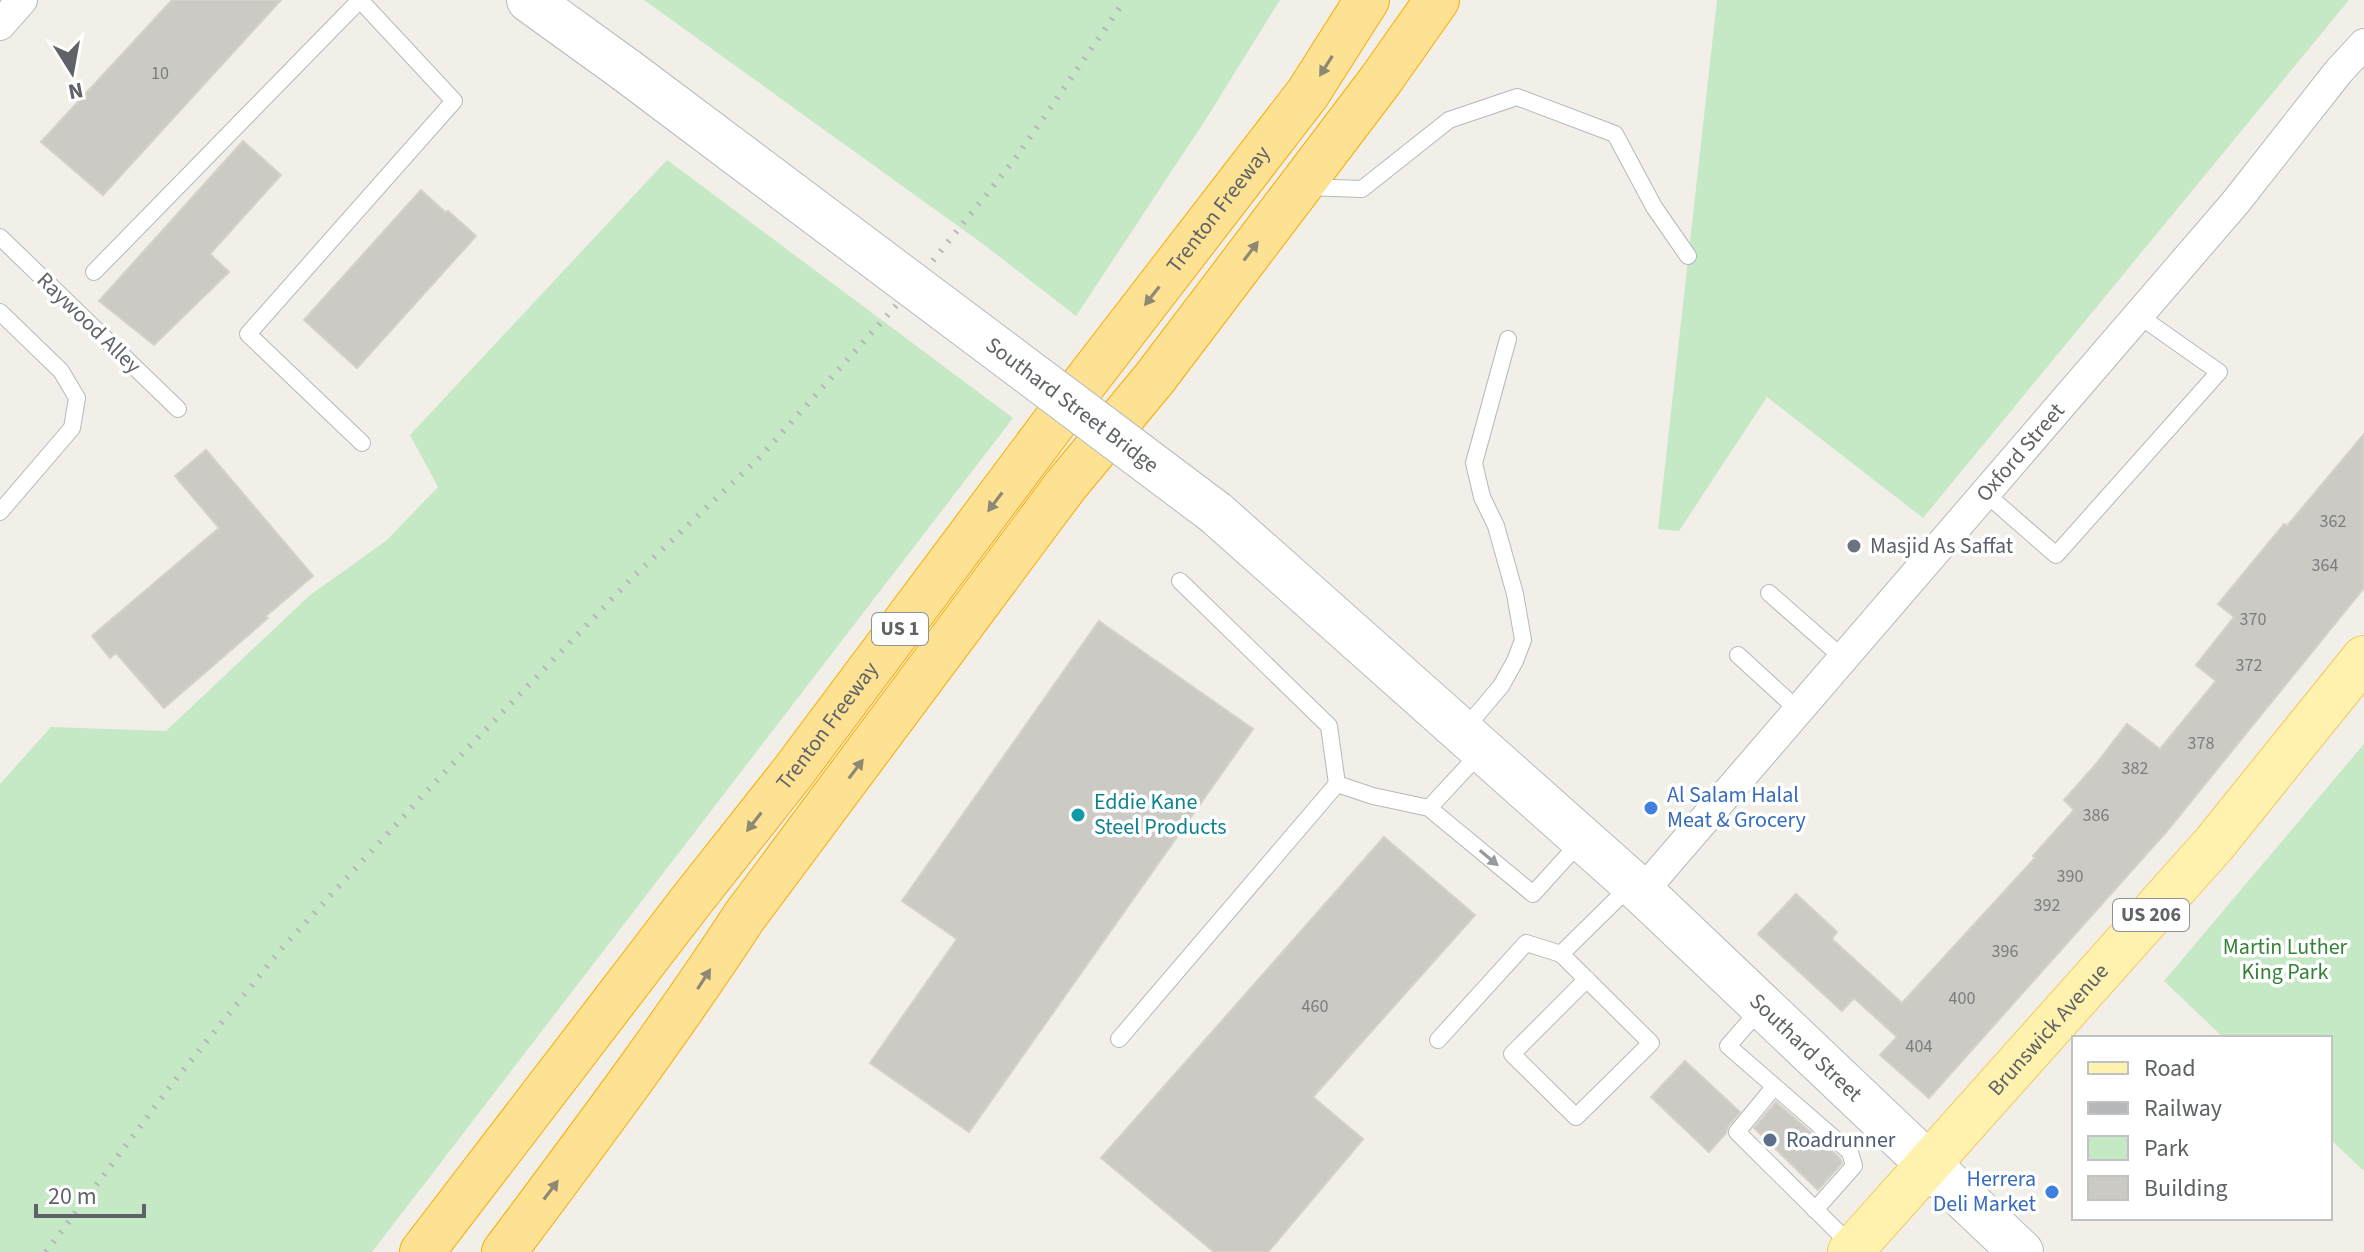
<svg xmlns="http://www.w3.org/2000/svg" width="2364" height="1252" font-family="'Source Sans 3',sans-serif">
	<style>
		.green { fill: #c5e8c5 }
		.building { fill: #cccac5; stroke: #d6d1c6; stroke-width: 2 }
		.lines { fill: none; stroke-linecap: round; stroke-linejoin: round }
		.lane-casing { stroke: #b5b8bc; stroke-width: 18 }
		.street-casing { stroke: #b5b8bc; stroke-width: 32 }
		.secondary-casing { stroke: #b6babf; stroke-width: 46 }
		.primary-casing { stroke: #f2c960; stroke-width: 46 }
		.highway-casing { stroke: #f9ab00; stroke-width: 46 }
		.lane { stroke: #fff; stroke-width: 16 }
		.street { stroke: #fff; stroke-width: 30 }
		.secondary { stroke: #fff; stroke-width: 44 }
		.primary { stroke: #fff2af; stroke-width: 44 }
		.highway { stroke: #fde293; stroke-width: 44 }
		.rail { stroke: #b6b7b8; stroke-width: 6; stroke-dasharray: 2 10; stroke-linecap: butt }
		.secondary-bridge-casing { stroke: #b6babf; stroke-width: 46; stroke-linecap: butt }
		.secondary-bridge { stroke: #fff; stroke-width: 44 }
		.oneway { fill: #8e8975 }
		.oneway2 { fill: #979a9d }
		.worship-dot { fill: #6b7280; stroke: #fff; stroke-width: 3 }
		.shop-dot { fill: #3f7fe0; stroke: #fff; stroke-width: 3 }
		.culture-dot { fill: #0f9aa8; stroke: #fff; stroke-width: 3 }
		.service-dot { fill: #5c6f8a; stroke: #fff; stroke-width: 3 }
		.labels { text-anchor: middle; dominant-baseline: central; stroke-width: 7; stroke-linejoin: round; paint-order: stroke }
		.number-label { font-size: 18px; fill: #7a7d7f }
		.shield { fill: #fff; stroke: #8f9295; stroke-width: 2 }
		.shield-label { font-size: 20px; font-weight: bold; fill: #5f6368 }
		.street-label { font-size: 22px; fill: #5f6368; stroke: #fff }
		.worship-label { font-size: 22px; fill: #5b616d; stroke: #fff; text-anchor: start }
		.shop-label { font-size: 22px; fill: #366cbe; stroke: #fff; text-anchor: start }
		.culture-label { font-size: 22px; fill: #0d838f; stroke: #fff; text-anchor: start }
		.park-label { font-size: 22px; fill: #348238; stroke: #fff }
		.service-label { font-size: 22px; fill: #4e5e75; stroke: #fff; text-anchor: start }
	</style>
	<rect width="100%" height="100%" fill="#f1efe8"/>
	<!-- green -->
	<g class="green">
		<path d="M644,0H1280L1206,119L1076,316L983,244Z"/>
		<path d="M1717,0H2349L1923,518L1767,397L1679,531L1658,529Z"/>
		<path d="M667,160L1013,418L372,1252H0V784L51,727L166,731L309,596L386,541L438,487L410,435Z"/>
		<path d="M2364,744V1171L2330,1139V1038H2224L2164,981Z"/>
	</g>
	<!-- building -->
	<g class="building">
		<path d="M172,0H281L103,195L41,142Z"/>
		<path d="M243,141L281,175L210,254L229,272L154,345L99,301Z"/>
		<path d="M421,190L446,213L448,211L476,236L357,368L304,320Z"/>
		<path d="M2364,434V588L2167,831L1929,1098L1880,1055L1897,1037L1854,998L1842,1011L1758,934L1796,894L1837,932L1832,939L1902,1003L2035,858L2033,856L2074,810L2064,800L2096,764L2127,724L2160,749L2216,681L2196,665L2234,617L2218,604L2284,524L2287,526Z"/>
		<path d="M206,450L313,576L266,616L268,618L164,708L116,653L110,658L92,636L219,528L175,476Z"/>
		<path d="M1099,621L1253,729L969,1132L870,1063L957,939L902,901Z"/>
		<path d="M1384,837L1475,915L1313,1097L1363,1139L1268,1252H1214L1101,1158Z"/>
		<path d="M1685,1061L1740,1112L1728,1126L1726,1133L1709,1152L1651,1097Z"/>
		<path d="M1776,1102L1840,1158L1842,1163L1818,1190L1754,1128Z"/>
	</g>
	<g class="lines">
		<defs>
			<g id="lane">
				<path d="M360,0L454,101L248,334L362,443"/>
				<path d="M1305,187L1362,189L1449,120L1517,97L1615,134L1654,207L1688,256"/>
				<path d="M0,237L178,409"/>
				<path d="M94,272L360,0"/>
				<path d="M0,312L61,371L77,398L72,428L0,512"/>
				<path d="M1985,493L2056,555L2219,372L2138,315"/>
				<path d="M1180,581L1329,726L1337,784L1373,796L1429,808L1533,894L1581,841"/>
				<path d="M1769,593L1843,658"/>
				<path d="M1738,655L1798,710"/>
				<path d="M1463,731L1501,686L1515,661L1523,640L1515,594L1496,526L1482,497L1474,463L1508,339"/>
				<path d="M1429,808L1481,752"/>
				<path d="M1587,979L1512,1054L1576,1117L1651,1043L1561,954L1631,885"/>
				<path d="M1762,1007L1728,1046L1850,1152L1854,1166L1815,1210"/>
				<path d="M1119,1039L1337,784"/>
				<path d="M1438,1040L1526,943L1561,954"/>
				<path d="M1774,1087L1737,1132L1853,1247"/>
			</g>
			<g id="street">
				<path d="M0,25L22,0"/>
				<path id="s1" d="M1642,892L2235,203L2339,71L2364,44"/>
			</g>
			<g id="secondary">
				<path d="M529,0L626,70"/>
				<path id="s2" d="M1216,513L1642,892L2021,1252"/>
			</g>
			<g id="primary">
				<path id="s3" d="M1850,1252L2214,844L2364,658"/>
			</g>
			<g id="highway">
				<path id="s4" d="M422,1252L691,901L793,772L1056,420L1308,93L1367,0"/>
				<path d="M504,1252C586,1142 669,1032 744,917L1066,485L1154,379L1380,81L1437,0"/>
			</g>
		</defs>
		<!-- lane casing -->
		<use href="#lane" class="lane-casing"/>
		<!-- street casing -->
		<use href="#street" class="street-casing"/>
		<!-- secondary casing -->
		<use href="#secondary" class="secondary-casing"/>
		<!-- primary casing -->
		<use href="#primary" class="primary-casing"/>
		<!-- highway casing -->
		<use href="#highway" class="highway-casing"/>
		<!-- lane -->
		<use href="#lane" class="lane"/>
		<!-- street -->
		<use href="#street" class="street"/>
		<!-- secondary -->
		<use href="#secondary" class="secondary"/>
		<!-- primary -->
		<use href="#primary" class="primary"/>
		<!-- highway -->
		<use href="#highway" class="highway"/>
		<!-- rail -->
		<path class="rail" d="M46,1252L172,1084L283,947L438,779L634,576L759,458L902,299L1015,159L1125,0"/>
		<defs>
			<g id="secondary-bridge">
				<path id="s5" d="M626,70L1216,513"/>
			</g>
		</defs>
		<!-- secondary-bridge casing -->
		<use href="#secondary-bridge" class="secondary-bridge-casing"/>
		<!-- secondary-bridge -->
		<use href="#secondary-bridge" class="secondary-bridge"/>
	</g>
	<!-- one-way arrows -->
	<defs><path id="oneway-solid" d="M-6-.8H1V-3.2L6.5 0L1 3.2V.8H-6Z" transform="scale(2)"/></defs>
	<g class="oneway">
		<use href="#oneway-solid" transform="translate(1326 66) rotate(122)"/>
		<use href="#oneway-solid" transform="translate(1251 251) rotate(-53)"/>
		<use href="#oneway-solid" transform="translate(1152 296) rotate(128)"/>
		<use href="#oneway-solid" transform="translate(995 502) rotate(127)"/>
		<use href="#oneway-solid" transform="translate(856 769) rotate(-53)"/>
		<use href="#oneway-solid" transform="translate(754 822) rotate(128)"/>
		<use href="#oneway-solid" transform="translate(704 979) rotate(-57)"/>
		<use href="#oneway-solid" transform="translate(551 1190) rotate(-53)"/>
	</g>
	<use class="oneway2" href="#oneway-solid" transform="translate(1489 858) rotate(40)"/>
	<!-- markers -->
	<circle class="worship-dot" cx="1854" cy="546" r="8"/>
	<g class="shop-dot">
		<circle cx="1651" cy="808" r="8"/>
		<circle cx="2052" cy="1192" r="8"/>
	</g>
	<circle class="culture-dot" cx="1078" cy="815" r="8"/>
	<circle class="service-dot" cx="1770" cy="1140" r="8"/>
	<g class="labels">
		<!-- number labels -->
		<g class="number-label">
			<text x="160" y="73">10</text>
			<text x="2333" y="521">362</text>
			<text x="2325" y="565">364</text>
			<text x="2253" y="619">370</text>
			<text x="2249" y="665">372</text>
			<text x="2201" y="743">378</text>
			<text x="2135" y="768">382</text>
			<text x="2096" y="815">386</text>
			<text x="2070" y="876">390</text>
			<text x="2047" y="905">392</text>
			<text x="2005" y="951">396</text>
			<text x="1962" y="998">400</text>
			<text x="1315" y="1006">460</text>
			<text x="1919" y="1046">404</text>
		</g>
		<!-- shield labels -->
		<g class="shield">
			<rect x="872" y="613" width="56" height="32" rx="6"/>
			<rect x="2113" y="899" width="76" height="32" rx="6"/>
		</g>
		<g class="shield-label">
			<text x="900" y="629">US 1</text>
			<text x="2151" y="915">US 206</text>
		</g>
		<!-- street labels -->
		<g class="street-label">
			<text stroke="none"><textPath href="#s4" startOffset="1312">Trenton Freeway</textPath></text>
			<text transform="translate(89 323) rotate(44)">Raywood Alley</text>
			<text stroke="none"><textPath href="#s5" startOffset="558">Southard Street Bridge</textPath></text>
			<text stroke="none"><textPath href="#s1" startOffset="580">Oxford Street</textPath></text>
			<text stroke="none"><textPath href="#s4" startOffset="664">Trenton Freeway</textPath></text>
			<text stroke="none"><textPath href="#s3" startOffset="298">Brunswick Avenue</textPath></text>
			<text stroke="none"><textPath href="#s2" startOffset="796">Southard Street</textPath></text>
		</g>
		<!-- worship labels -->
		<g class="worship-label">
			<text x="1870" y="546">Masjid As Saffat</text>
		</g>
		<!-- shop labels -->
		<g class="shop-label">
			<text x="1667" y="795">Al Salam Halal<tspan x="1667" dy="25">Meat &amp; Grocery</tspan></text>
			<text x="2036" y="1179" text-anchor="end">Herrera<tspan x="2036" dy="25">Deli Market</tspan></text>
		</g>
		<!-- culture labels -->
		<g class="culture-label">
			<text x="1094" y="802">Eddie Kane<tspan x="1094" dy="25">Steel Products</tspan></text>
		</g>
		<!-- park labels -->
		<g class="park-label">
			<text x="2285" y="947">Martin Luther<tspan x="2285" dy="25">King Park</tspan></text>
		</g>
		<!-- service labels -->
		<g class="service-label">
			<text x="1786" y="1140">Roadrunner</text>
		</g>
	</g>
	<!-- legend -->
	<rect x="2072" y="1036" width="260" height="184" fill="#ffffff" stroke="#bfc1c3" stroke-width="2"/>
	<rect x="2088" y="1062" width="40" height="12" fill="#fff2af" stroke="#bfc1c3" stroke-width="2"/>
	<text x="2144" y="1076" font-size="24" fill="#5f6368">Road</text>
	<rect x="2088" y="1102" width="40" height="12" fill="#b6b7b8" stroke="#bfc1c3" stroke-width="2"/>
	<text x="2144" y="1116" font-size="24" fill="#5f6368">Railway</text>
	<rect x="2088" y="1136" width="40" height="24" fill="#c5e8c5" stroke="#bfc1c3" stroke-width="2"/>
	<text x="2144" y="1156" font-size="24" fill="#5f6368">Park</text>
	<rect x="2088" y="1176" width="40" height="24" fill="#cccac5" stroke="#bfc1c3" stroke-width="2"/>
	<text x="2144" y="1196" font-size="24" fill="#5f6368">Building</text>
	<!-- north arrow -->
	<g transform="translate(72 72) rotate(169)" stroke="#ffffff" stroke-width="6" paint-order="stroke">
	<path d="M0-6L14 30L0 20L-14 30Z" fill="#5f6368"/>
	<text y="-12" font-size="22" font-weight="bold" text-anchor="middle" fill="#5f6368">N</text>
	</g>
	<!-- scale -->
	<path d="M36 1204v12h108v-12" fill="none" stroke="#5f6368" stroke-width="4"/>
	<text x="48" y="1204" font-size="24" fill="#5f6368" stroke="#ffffff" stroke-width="6" paint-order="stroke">20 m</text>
</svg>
